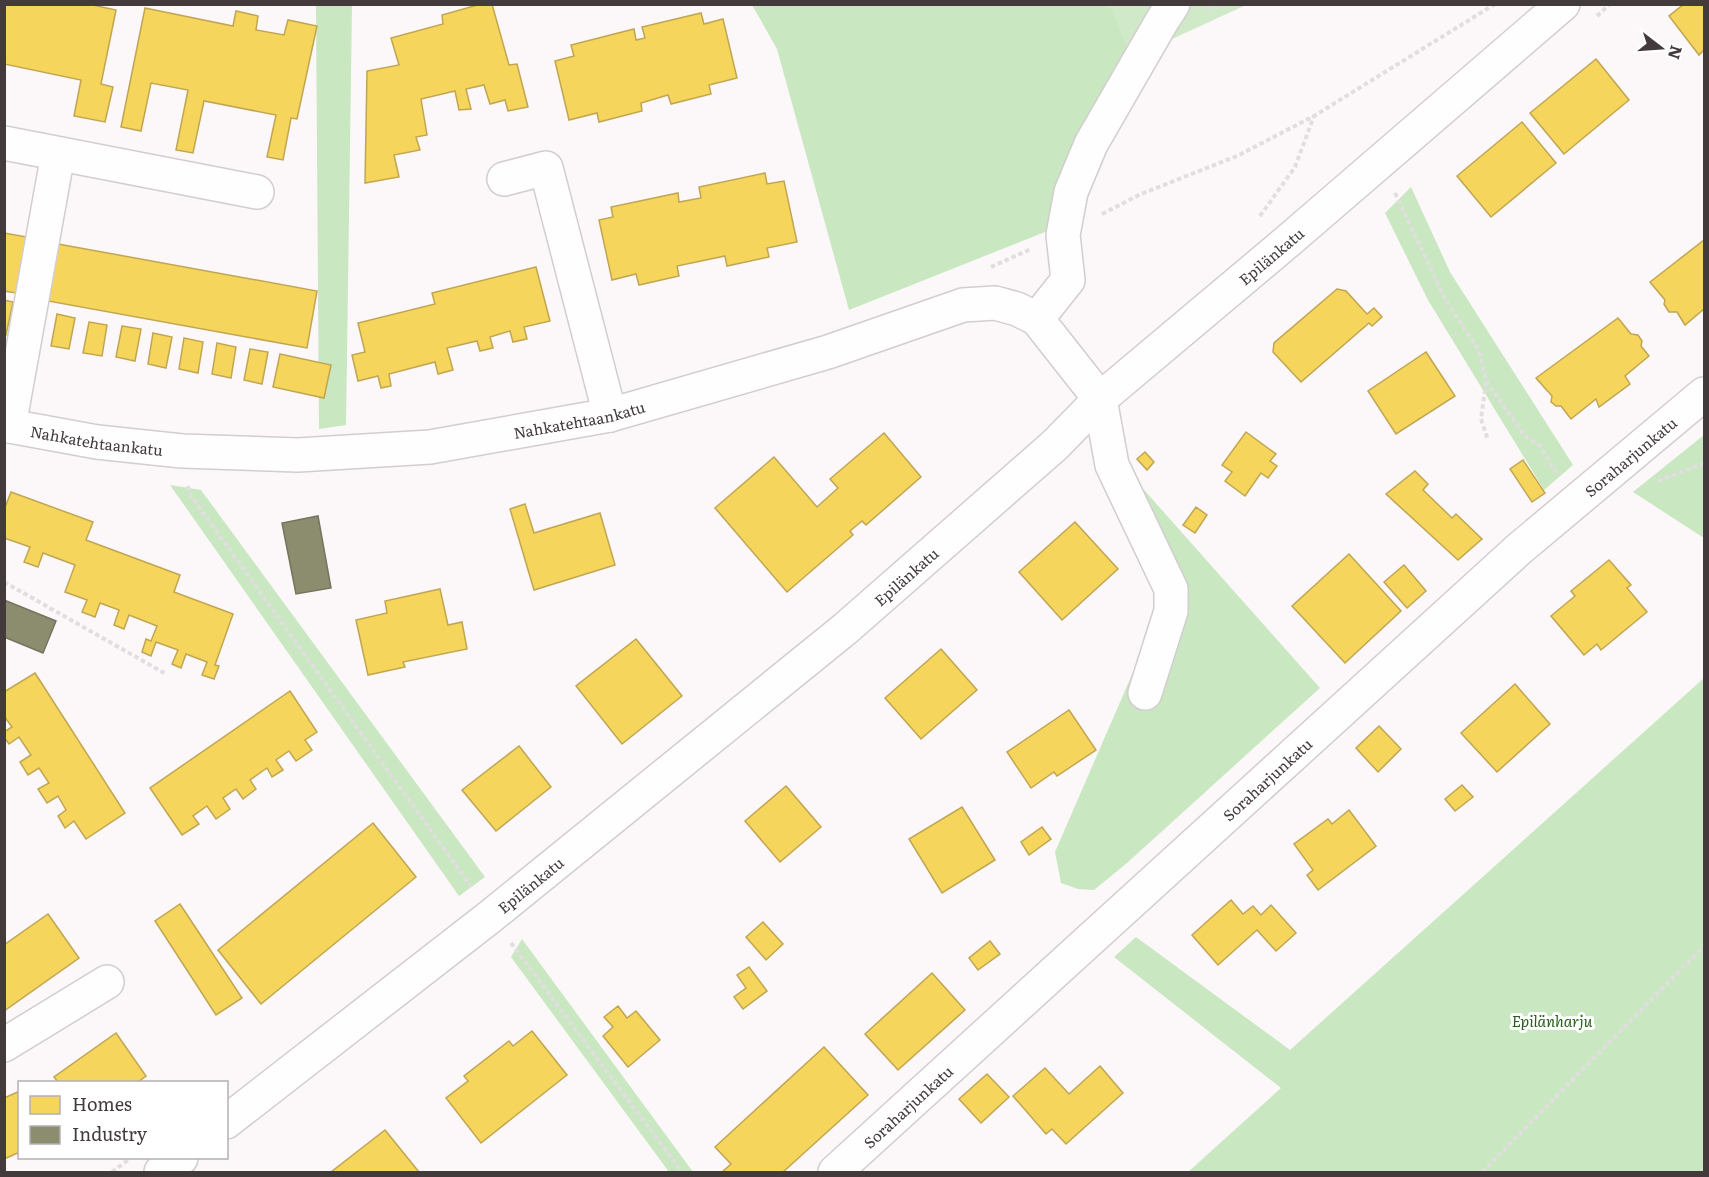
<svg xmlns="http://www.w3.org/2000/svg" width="1709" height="1177" font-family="Literata,serif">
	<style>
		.green { fill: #d0e9c8 }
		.forest { fill: #c9e7c0 }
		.homes { fill: #f6d55c; stroke: #c0a652; stroke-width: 1.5 }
		.industry { fill: #8c8c6e; stroke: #76735f; stroke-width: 1.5 }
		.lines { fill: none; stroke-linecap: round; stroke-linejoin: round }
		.minor-casing { stroke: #d3cdce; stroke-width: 36 }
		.path { stroke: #e0dede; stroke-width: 4; stroke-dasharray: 4.5 3; stroke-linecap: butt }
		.minor { stroke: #fffefe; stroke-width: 33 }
		.labels { text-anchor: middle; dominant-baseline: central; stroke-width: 6; stroke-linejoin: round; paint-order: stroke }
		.street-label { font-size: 15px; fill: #433a3c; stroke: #fff }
		.park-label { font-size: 15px; font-style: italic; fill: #275d19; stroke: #fff }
	</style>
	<rect width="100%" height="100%" fill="#fcf7f8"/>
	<!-- green -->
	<path class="green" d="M1108,5H1246L1133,57Z"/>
	<!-- forest -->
	<g class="forest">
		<path d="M316,5H352L346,425L319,429Z"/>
		<path d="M752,5H1109L1132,56L1050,230L849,310L777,49Z"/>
		<path d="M1411,187L1450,272L1573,465L1544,490L1428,300L1385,213Z"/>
		<path d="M1704,435V538L1633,492Z"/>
		<path d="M1113,455L1320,688L1127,863L1094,890L1078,889L1061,883L1055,852L1167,594Z"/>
		<path d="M170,485L201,490L485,877L459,896Z"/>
		<path d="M1704,678V1172H1188L1281,1088L1114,957L1136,937L1290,1050Z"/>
		<path d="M522,939L693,1172H669L511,957Z"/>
	</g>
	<!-- homes -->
	<g class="homes">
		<path d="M4,4H88L116,10L101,84L113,87L105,122L74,116L81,80L4,64Z"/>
		<path d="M481,4H492L509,65L517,64L528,107L508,111L505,100L490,104L484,85L466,89L471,109L459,110L455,91L421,99L427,135L416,137L420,150L394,155L399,177L365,183L367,71L399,65L391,38L443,24L442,15Z"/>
		<path d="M1684,4H1704V50L1699,55L1669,16Z"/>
		<path d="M145,8L233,26L236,11L258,16L256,30L284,35L288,20L317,26L297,119L291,118L283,160L267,157L276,115L204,101L193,153L176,150L188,90L151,83L141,131L121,127Z"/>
		<path d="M701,13L704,24L723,19L737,78L709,85L711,94L671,104L668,95L641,103L642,111L599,122L597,113L569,120L555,61L574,56L571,45L634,29L636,40L645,38L642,27Z"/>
		<path d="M1596,59L1629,100L1564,154L1530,113Z"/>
		<path d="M1522,122L1556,163L1491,217L1457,176Z"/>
		<path d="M765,173L767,184L784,181L797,242L767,248L769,257L727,266L725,256L677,266L679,276L639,285L636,274L612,280L599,220L613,217L611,207L678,193L679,202L701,198L699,187Z"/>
		<path d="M4,233L27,237L16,293L4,291Z"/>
		<path d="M1704,240V309L1685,325L1677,312H1669L1664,304L1665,300L1650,282Z"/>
		<path d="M58,244L317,291L307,348L48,301Z"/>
		<path d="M536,267L550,321L524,327L527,339L513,342L510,331L490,337L493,348L480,351L477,341L447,348L453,370L438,374L435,362L389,374L391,386L381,388L378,376L358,381L352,355L365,352L358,323L435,304L432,293Z"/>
		<path d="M1337,289L1346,291L1367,314L1374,308L1382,317L1372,326L1369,323L1301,382L1273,352L1274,343Z"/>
		<path d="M4,300L13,302L6,335H4Z"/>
		<path d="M57,314L75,318L69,349L51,346Z"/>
		<path d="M1618,318L1631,334L1638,335L1642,341L1641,346L1649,356L1625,376L1630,384L1599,407L1596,399L1571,419L1561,406H1556L1551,402L1552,396L1536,378Z"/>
		<path d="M89,322L107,325L102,356L83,353Z"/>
		<path d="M122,326L141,329L135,361L116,357Z"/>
		<path d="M153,333L172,337L166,368L148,364Z"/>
		<path d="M184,338L203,342L198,373L179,369Z"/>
		<path d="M217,343L236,347L231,378L212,374Z"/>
		<path d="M250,349L268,352L262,384L244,380Z"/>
		<path d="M1426,352L1455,396L1396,434L1368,391Z"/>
		<path d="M280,354L331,365L324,398L273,387Z"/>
		<path d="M1246,432L1276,454L1270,461L1277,466L1268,478L1261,473L1245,496L1225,481L1232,472L1222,465Z"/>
		<path d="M884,433L921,477L866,525L862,521L850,531L853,535L787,592L715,508L774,457L817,507L838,488L830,479Z"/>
		<path d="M1145,452L1154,462L1147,470L1137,459Z"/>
		<path d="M1523,460L1545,493L1532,502L1510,469Z"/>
		<path d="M1415,471L1428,484L1423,490L1452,518L1456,514L1482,539L1458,560L1386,494Z"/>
		<path d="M11,492L93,522L86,540L180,575L174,592L233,614L215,665L219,666L214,679L202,675L207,662L186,654L181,668L172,664L178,650L156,642L151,656L142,652L146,639L151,641L157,626L129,615L124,629L114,625L119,610L100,603L95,617L82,612L87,600L65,592L75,565L43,553L38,567L24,562L30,547L4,538V510Z"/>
		<path d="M525,504L534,533L600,513L615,565L534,590L510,509Z"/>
		<path d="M1196,507L1207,515L1195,533L1183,525Z"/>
		<path d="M1075,522L1118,569L1062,620L1019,572Z"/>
		<path d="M1349,554L1401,611L1345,663L1292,606Z"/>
		<path d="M1609,560L1631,585L1627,588L1647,612L1601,650L1597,644L1584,655L1551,616L1575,596L1571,591Z"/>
		<path d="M1404,565L1426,591L1407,608L1384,582Z"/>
		<path d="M440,589L448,625L462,622L467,649L403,662L405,667L368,675L356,620L387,613L385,601Z"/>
		<path d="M636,639L682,696L622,744L576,686Z"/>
		<path d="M941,649L977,690L921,739L885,698Z"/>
		<path d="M35,673L125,813L86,839L74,821L65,828L58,816L66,810L58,796L47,803L38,789L49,783L39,768L28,775L20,762L31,755L19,737L9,744L4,737V732L12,727L4,716V692Z"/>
		<path d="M1515,684L1550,724L1497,772L1461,733Z"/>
		<path d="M290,691L317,732L305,740L312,750L296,761L289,751L276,760L283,770L272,777L267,768L250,780L256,789L243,799L236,789L223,798L230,809L216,819L207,806L193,816L199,824L182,835L150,788Z"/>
		<path d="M1069,710L1096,750L1057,776L1054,772L1031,788L1007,752Z"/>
		<path d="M1379,726L1401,749L1378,772L1356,748Z"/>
		<path d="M519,746L551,787L496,831L462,790Z"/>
		<path d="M1462,785L1473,797L1455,811L1445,799Z"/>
		<path d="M786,786L821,827L780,862L745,821Z"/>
		<path d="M962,807L995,860L942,893L909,839Z"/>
		<path d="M1349,810L1376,846L1318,890L1307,875L1313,870L1294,844L1328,819L1332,824Z"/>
		<path d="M373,823L416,877L261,1004L218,950Z"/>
		<path d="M1042,827L1051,839L1029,855L1021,842Z"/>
		<path d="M1231,900L1243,914L1253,906L1261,915L1271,905L1296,933L1276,951L1257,930L1218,965L1192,935Z"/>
		<path d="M180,904L242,998L216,1015L155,921Z"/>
		<path d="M48,914L79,958L4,1011V945Z"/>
		<path d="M763,922L783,944L766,960L746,937Z"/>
		<path d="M990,941L1000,954L978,970L969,958Z"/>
		<path d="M749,967L767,991L743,1009L734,997L746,988L737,975Z"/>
		<path d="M932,973L965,1010L898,1070L865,1034Z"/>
		<path d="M618,1006L627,1018L636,1011L660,1040L628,1067L603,1036L613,1027L604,1017Z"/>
		<path d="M532,1031L567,1075L481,1143L446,1098L468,1081L464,1076L509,1041L513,1046Z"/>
		<path d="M116,1033L146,1076L138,1082H58L54,1077Z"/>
		<path d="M824,1047L868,1095L783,1172H722L731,1164L715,1147Z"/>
		<path d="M1100,1066L1123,1093L1066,1144L1052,1129L1046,1134L1013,1096L1045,1068L1069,1094Z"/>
		<path d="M987,1074L1009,1097L981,1123L959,1099Z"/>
		<path d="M20,1091V1152L4,1159V1098Z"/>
		<path d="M385,1130L419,1172H331Z"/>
	</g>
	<!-- industry -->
	<g class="industry">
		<path d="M318,516L331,588L296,594L282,523Z"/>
		<path d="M4,600L56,621L43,653L4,637Z"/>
	</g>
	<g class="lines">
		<defs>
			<g id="minor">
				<path d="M4,143L257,192"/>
				<path d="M504,179L546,168L610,415"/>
				<path d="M1037,319L1068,280L1063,235L1071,192L1091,144L1162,21L1173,4"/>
				<path id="s1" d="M4,425L97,442L182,451L298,455L430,447L610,415L828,352L963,305L995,303L1017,309L1037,319L1100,399L1112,465L1171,589V611L1145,693"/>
				<path d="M9,426L58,154"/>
				<path d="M4,1045L107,982"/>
				<path id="s2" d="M226,1122L491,916L845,629L1055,445L1100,399L1288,241L1563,4"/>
				<path d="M161,1172L181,1158"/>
				<path id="s3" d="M835,1172L1519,549L1704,394"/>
			</g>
		</defs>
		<!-- minor casing -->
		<use href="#minor" class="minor-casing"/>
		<!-- path -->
		<g class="path">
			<path d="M1208,9L1218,4"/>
			<path d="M1597,16L1610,4"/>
			<path d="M1395,193L1445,299L1479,351L1486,381L1525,436L1540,446L1557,474"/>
			<path d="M1102,214L1141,194L1237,156L1314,116L1495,4"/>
			<path d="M1260,216L1295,167L1314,116"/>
			<path d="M991,267L1031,249"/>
			<path d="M1486,382L1481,419L1488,440"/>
			<path d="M1658,481L1704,463"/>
			<path d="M188,486L189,493L472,888"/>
			<path d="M4,582L166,674"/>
			<path d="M511,943L682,1172"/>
			<path d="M112,1172L128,1160"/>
			<path d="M1482,1172L1704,946"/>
		</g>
		<!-- minor -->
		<use href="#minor" class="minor"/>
	</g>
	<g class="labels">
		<!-- street labels -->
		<g class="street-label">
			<text stroke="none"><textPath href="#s2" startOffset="1358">Epilänkatu</textPath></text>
			<text stroke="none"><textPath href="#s1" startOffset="580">Nahkatehtaankatu</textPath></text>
			<text stroke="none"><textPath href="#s1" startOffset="94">Nahkatehtaankatu</textPath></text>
			<text stroke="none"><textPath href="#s3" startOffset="1070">Soraharjunkatu</textPath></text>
			<text stroke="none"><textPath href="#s2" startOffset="872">Epilänkatu</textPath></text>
			<text stroke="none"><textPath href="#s3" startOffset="584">Soraharjunkatu</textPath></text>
			<text stroke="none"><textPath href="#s2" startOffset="386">Epilänkatu</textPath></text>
			<text stroke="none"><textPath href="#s3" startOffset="98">Soraharjunkatu</textPath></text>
		</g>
		<!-- park labels -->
		<g class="park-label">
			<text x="1552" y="1020">Epilänharju</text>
		</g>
	</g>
	<!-- border -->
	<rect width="1709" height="1177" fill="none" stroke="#433a3c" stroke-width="12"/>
	<!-- legend -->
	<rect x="18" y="1081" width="210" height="78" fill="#ffffff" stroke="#b4b0b1" stroke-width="1.5"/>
	<rect x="30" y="1096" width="30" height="18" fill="#f6d55c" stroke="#b4b0b1" stroke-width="1.5"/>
	<text x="72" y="1111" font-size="18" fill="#433a3c">Homes</text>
	<rect x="30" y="1126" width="30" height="18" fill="#8c8c6e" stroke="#b4b0b1" stroke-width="1.5"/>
	<text x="72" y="1141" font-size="18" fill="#433a3c">Industry</text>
	<!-- north arrow -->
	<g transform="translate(1661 48) rotate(107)" stroke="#ffffff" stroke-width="4.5" paint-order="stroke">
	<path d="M0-4.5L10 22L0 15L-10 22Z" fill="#433a3c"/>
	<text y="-9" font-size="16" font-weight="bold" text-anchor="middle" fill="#433a3c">N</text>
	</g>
</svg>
